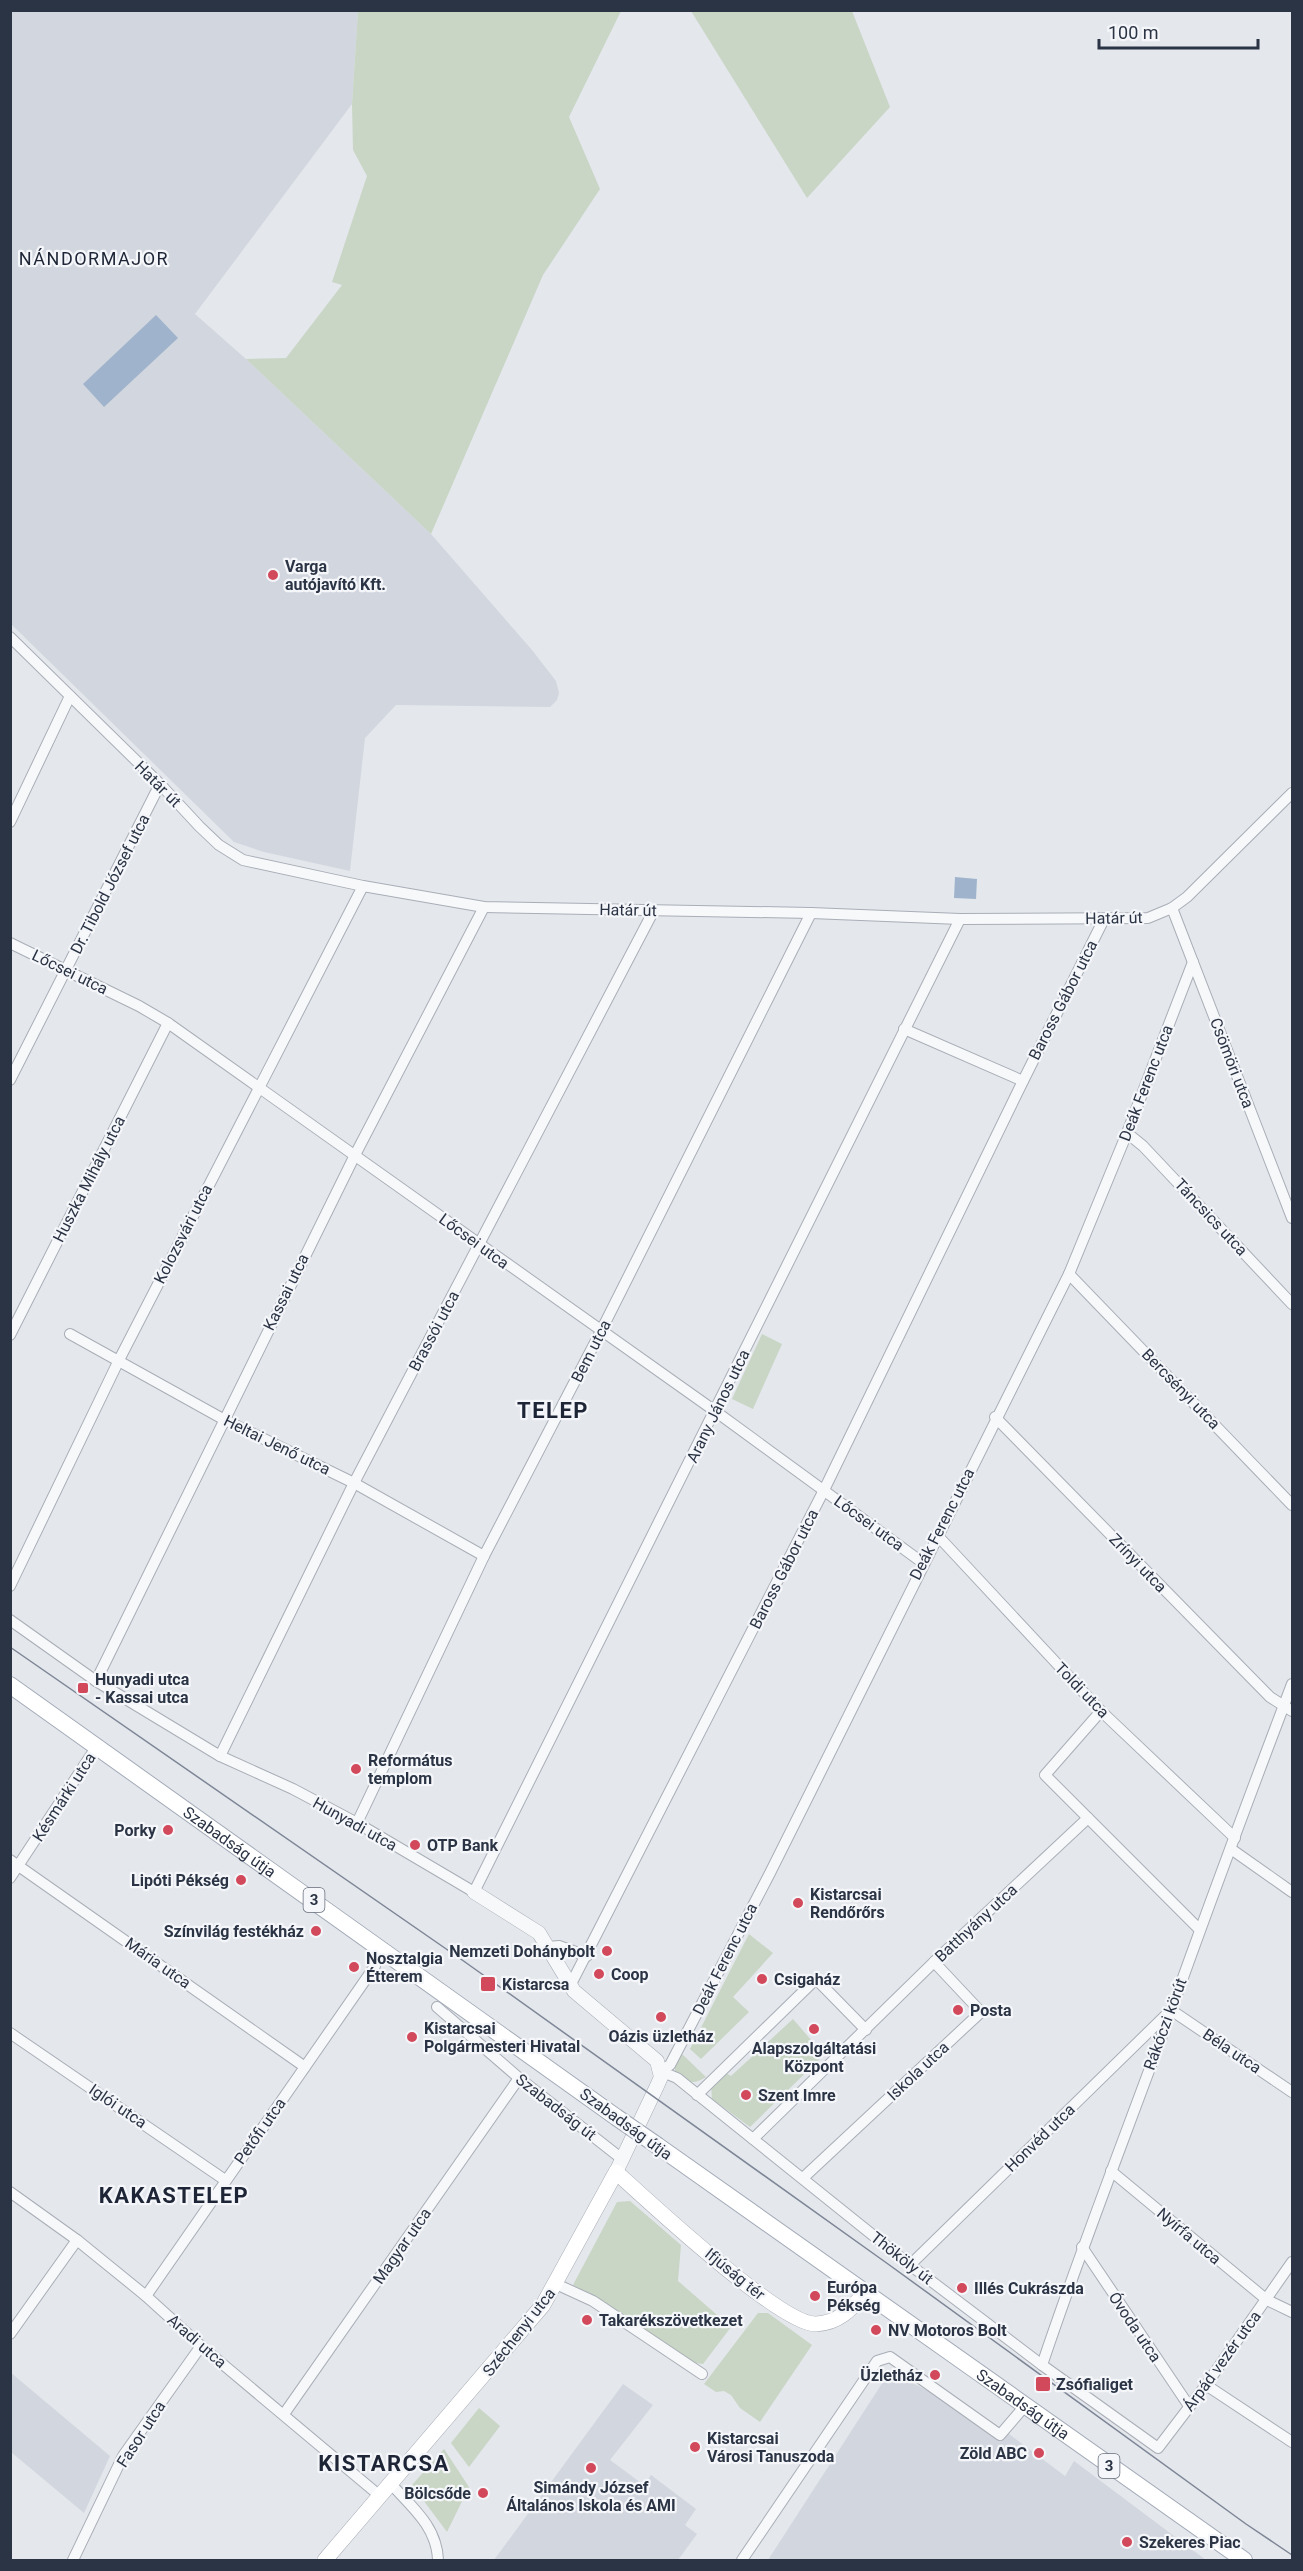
<svg xmlns="http://www.w3.org/2000/svg" width="1303" height="2571" font-family="Roboto,sans-serif">
	<style>
		.built { fill: #d2d6de }
		.green { fill: #c9d6c5 }
		.water { fill: #9fb4cc }
		.lines { fill: none; stroke-linecap: round; stroke-linejoin: round }
		.minor-casing { stroke: #a9aeb7; stroke-width: 12 }
		.tertiary-casing { stroke: #a9aeb7; stroke-width: 15 }
		.secondary-casing { stroke: #a9aeb7; stroke-width: 16 }
		.primary-casing { stroke: #a3abb8; stroke-width: 18 }
		.minor { stroke: #f7f8fa; stroke-width: 10 }
		.tertiary { stroke: #f7f8fa; stroke-width: 14 }
		.secondary { stroke: #fff; stroke-width: 15 }
		.primary { stroke: #fff; stroke-width: 16 }
		.tram { stroke: #7d8696; stroke-width: 1.5 }
		.primary-bridge-casing { stroke: #a3abb8; stroke-width: 18; stroke-linecap: butt }
		.primary-bridge { stroke: #fff; stroke-width: 16 }
		.poi-dot { fill: #d1495b; stroke: #f4f6f9; stroke-width: 2 }
		.labels { text-anchor: middle; dominant-baseline: central; stroke-width: 4.5; stroke-linejoin: round; paint-order: stroke }
		.shield { fill: #f4f6f9; stroke: #676e7b; stroke-width: 1.5 }
		.shield-label { font-size: 15px; font-weight: bold; fill: #2b3445 }
		.poi-label { font-size: 16px; font-weight: bold; fill: #2b3445; stroke: #f4f6f9; text-anchor: start }
		.street-label { font-size: 16px; fill: #2b3445; stroke: #f4f6f9 }
		.neighbourhood-label { font-size: 18px; letter-spacing: 1.5px; fill: #1d2536; stroke: #f4f6f9 }
		.district-label { font-size: 22px; font-weight: bold; letter-spacing: 1.5px; fill: #1d2536; stroke: #f4f6f9 }
	</style>
	<rect width="100%" height="100%" fill="#e4e7ec"/>
	<!-- built -->
	<g class="built">
		<path d="M10,11H358L352,104L195,314L246,359L431,534L532,650L556,681L559,693L557,700L550,707L396,705L365,738L350,871L264,852L234,842L11,624Z"/>
		<path d="M890,2371L1009,2434L1065,2476L1074,2461L1206,2560H768Z"/>
		<path d="M10,2372L110,2456L84,2513L11,2452Z"/>
		<path d="M623,2384L653,2405L610,2460L644,2485L651,2475L696,2509L685,2525L697,2534L678,2560H494Z"/>
	</g>
	<!-- green -->
	<g class="green">
		<path d="M358,11H621L569,117L600,189L543,275L431,534L246,359L286,358L342,285L332,282L367,176L353,150L352,104Z"/>
		<path d="M691,11H852L890,107L807,198Z"/>
		<path d="M762,1334L782,1344L753,1409L732,1399Z"/>
		<path d="M749,1934L773,1953L733,1997L749,2012L701,2059L690,2049Z"/>
		<path d="M793,2019L824,2055L750,2127L712,2099L711,2085L726,2073L731,2076Z"/>
		<path d="M682,2054L706,2077C692,2086 687,2082 675,2072V2066Z"/>
		<path d="M630,2201L681,2245L678,2281L731,2327L703,2364L688,2362L573,2285L617,2202Z"/>
		<path d="M758,2313H768L812,2345L760,2422L740,2408L731,2395L724,2391L716,2392L704,2384Z"/>
		<path d="M479,2408L500,2426L469,2467L451,2443Z"/>
		<path d="M444,2449L469,2487L447,2532L412,2485Z"/>
	</g>
	<!-- water -->
	<g class="water">
		<path d="M156,315L178,338L104,407L83,384Z"/>
		<path d="M955,877L977,879L976,899L954,898Z"/>
	</g>
	<g class="lines">
		<defs>
			<g id="minor">
				<path d="M10,637L160,784L199,826L219,845L243,860L363,886L484,907L811,913L960,919L1148,918L1172,908L1187,897L1292,793"/>
				<path d="M10,822L70,696"/>
				<path d="M1172,908L1292,1218"/>
				<path d="M10,943L139,1006L168,1023L715,1411L923,1563"/>
				<path d="M904,1029L1023,1081"/>
				<path d="M10,1080L160,784"/>
				<path d="M1127,1133L1143,1146L1292,1304"/>
				<path d="M1069,1274L1292,1505"/>
				<path d="M70,1334L223,1419L354,1483L484,1556"/>
				<path d="M10,1335L168,1023"/>
				<path d="M995,1417L1270,1697L1292,1711"/>
				<path d="M937,1535L1101,1711L1235,1838"/>
				<path d="M10,1586L119,1360L363,886"/>
				<path d="M10,1620L96,1681L220,1756L293,1789L357,1823L474,1892L960,919"/>
				<path d="M96,1681L355,1155L484,907"/>
				<path d="M1101,1711L1045,1775L1199,1929"/>
				<path d="M220,1756L354,1483L654,910"/>
				<path d="M357,1823L484,1556L601,1331L811,913"/>
				<path d="M1231,1849L1292,1892"/>
				<path d="M10,1860L305,2067"/>
				<path d="M10,1878L97,1746"/>
				<path d="M549,1947L559,1946L587,1956"/>
				<path d="M570,1986L824,1490L1023,1081L1104,919"/>
				<path d="M437,2007L519,2078L622,2159"/>
				<path d="M10,2033L225,2180"/>
				<path d="M660,2071L670,2065L770,1873L1069,1274L1127,1133L1193,962"/>
				<path d="M660,2071L677,2078L910,2265L1042,2365L1158,2448L1206,2385L1292,2262"/>
				<path d="M697,2095L816,1979L866,2030"/>
				<path d="M753,2139L934,1962L1088,1818"/>
				<path d="M1111,2171L1267,2300L1292,2312"/>
				<path d="M803,2178L981,2012L934,1962"/>
				<path d="M10,2192L77,2240L146,2296L201,2346L380,2496"/>
				<path d="M1082,2247L1189,2406"/>
				<path d="M910,2265L1171,2010L1292,2092"/>
				<path d="M556,2284L593,2301L702,2374"/>
				<path d="M146,2296L375,1966"/>
				<path d="M10,2334L77,2240"/>
				<path d="M1042,2365C1082,2246 1128,2129 1171,2011C1210,1902 1251,1792 1292,1684"/>
				<path d="M1206,2385L1292,2442"/>
				<path d="M284,2414L519,2078"/>
				<path d="M391,2484C412,2507 437,2527 438,2560"/>
				<path d="M73,2560L123,2456L201,2346"/>
				<path d="M742,2560L877,2361L890,2357L1000,2435L1024,2407"/>
			</g>
			<path id="tertiary" d="M474,1892L539,1933L574,1991L657,2061L661,2077L657,2086L616,2172"/>
			<path id="secondary" d="M325,2560L543,2305L616,2172C648,2201 781,2325 816,2324C839,2323 851,2309 865,2293"/>
			<g id="primary">
				<path id="s1" d="M10,1685L616,2117"/>
				<path id="s2" d="M658,2146L1244,2560"/>
			</g>
		</defs>
		<!-- minor casing -->
		<use href="#minor" class="minor-casing"/>
		<!-- tertiary casing -->
		<use href="#tertiary" class="tertiary-casing"/>
		<!-- secondary casing -->
		<use href="#secondary" class="secondary-casing"/>
		<!-- primary casing -->
		<use href="#primary" class="primary-casing"/>
		<!-- minor -->
		<use href="#minor" class="minor"/>
		<!-- tertiary -->
		<use href="#tertiary" class="tertiary"/>
		<!-- secondary -->
		<use href="#secondary" class="secondary"/>
		<!-- primary -->
		<use href="#primary" class="primary"/>
		<!-- tram -->
		<path class="tram" d="M10,1647L465,1962L888,2264L1246,2524L1292,2555"/>
		<defs>
			<path id="primary-bridge" d="M616,2117L658,2146"/>
		</defs>
		<!-- primary-bridge casing -->
		<use href="#primary-bridge" class="primary-bridge-casing"/>
		<!-- primary-bridge -->
		<use href="#primary-bridge" class="primary-bridge"/>
	</g>
	<!-- markers -->
	<g class="poi-dot">
		<circle cx="273" cy="575" r="6"/>
		<rect x="77" y="1682" width="12" height="12" rx="3"/>
		<circle cx="356" cy="1769" r="6"/>
		<circle cx="168" cy="1830" r="6"/>
		<circle cx="415" cy="1845" r="6"/>
		<circle cx="241" cy="1880" r="6"/>
		<circle cx="798" cy="1903" r="6"/>
		<circle cx="316" cy="1931" r="6"/>
		<circle cx="607" cy="1951" r="6"/>
		<circle cx="354" cy="1967" r="6"/>
		<circle cx="599" cy="1974" r="6"/>
		<circle cx="762" cy="1979" r="6"/>
		<rect x="480" y="1976" width="16" height="16" rx="3"/>
		<circle cx="958" cy="2010" r="6"/>
		<circle cx="661" cy="2017" r="6"/>
		<circle cx="814" cy="2029" r="6"/>
		<circle cx="412" cy="2037" r="6"/>
		<circle cx="746" cy="2095" r="6"/>
		<circle cx="962" cy="2288" r="6"/>
		<circle cx="815" cy="2296" r="6"/>
		<circle cx="587" cy="2320" r="6"/>
		<circle cx="876" cy="2330" r="6"/>
		<circle cx="935" cy="2375" r="6"/>
		<rect x="1035" y="2376" width="16" height="16" rx="3"/>
		<circle cx="695" cy="2447" r="6"/>
		<circle cx="1039" cy="2453" r="6"/>
		<circle cx="591" cy="2468" r="6"/>
		<circle cx="483" cy="2493" r="6"/>
		<circle cx="1127" cy="2542" r="6"/>
	</g>
	<g class="labels">
		<!-- shield labels -->
		<g class="shield">
			<rect x="303.5" y="1888" width="21" height="24" rx="4.5"/>
			<rect x="1098.5" y="2454" width="21" height="24" rx="4.5"/>
		</g>
		<g class="shield-label">
			<text x="314" y="1900">3</text>
			<text x="1109" y="2466">3</text>
		</g>
		<!-- poi labels -->
		<g class="poi-label">
			<text x="285" y="566">Varga<tspan x="285" dy="18">autójavító Kft.</tspan></text>
			<text x="95" y="1679">Hunyadi utca<tspan x="95" dy="18">- Kassai utca</tspan></text>
			<text x="368" y="1760">Református<tspan x="368" dy="18">templom</tspan></text>
			<text x="156" y="1830" text-anchor="end">Porky</text>
			<text x="427" y="1845">OTP Bank</text>
			<text x="229" y="1880" text-anchor="end">Lipóti Pékség</text>
			<text x="810" y="1894">Kistarcsai<tspan x="810" dy="18">Rendőrőrs</tspan></text>
			<text x="304" y="1931" text-anchor="end">Színvilág festékház</text>
			<text x="595" y="1951" text-anchor="end">Nemzeti Dohánybolt</text>
			<text x="366" y="1958">Nosztalgia<tspan x="366" dy="18">Étterem</tspan></text>
			<text x="611" y="1974">Coop</text>
			<text x="774" y="1979">Csigaház</text>
			<text x="502" y="1984">Kistarcsa</text>
			<text x="970" y="2010">Posta</text>
			<text x="424" y="2028">Kistarcsai<tspan x="424" dy="18">Polgármesteri Hivatal</tspan></text>
			<text x="661" y="2036" text-anchor="middle">Oázis üzletház</text>
			<text x="814" y="2048" text-anchor="middle">Alapszolgáltatási<tspan x="814" dy="18">Központ</tspan></text>
			<text x="758" y="2095">Szent Imre</text>
			<text x="827" y="2287">Európa<tspan x="827" dy="18">Pékség</tspan></text>
			<text x="974" y="2288">Illés Cukrászda</text>
			<text x="599" y="2320">Takarékszövetkezet</text>
			<text x="888" y="2330">NV Motoros Bolt</text>
			<text x="923" y="2375" text-anchor="end">Üzletház</text>
			<text x="1056" y="2384">Zsófialiget</text>
			<text x="707" y="2438">Kistarcsai<tspan x="707" dy="18">Városi Tanuszoda</tspan></text>
			<text x="1027" y="2453" text-anchor="end">Zöld ABC</text>
			<text x="591" y="2487" text-anchor="middle">Simándy József<tspan x="591" dy="18">Általános Iskola és AMI</tspan></text>
			<text x="471" y="2493" text-anchor="end">Bölcsőde</text>
			<text x="1139" y="2542">Szekeres Piac</text>
		</g>
		<!-- street labels -->
		<g class="street-label">
			<text transform="translate(158 784) rotate(45)">Határ út</text>
			<text transform="translate(110 884) rotate(-63)">Dr. Tibold József utca</text>
			<text transform="translate(628 910) rotate(1)">Határ út</text>
			<text transform="translate(1114 918) rotate(-1)">Határ út</text>
			<text transform="translate(70 972) rotate(26)">Lőcsei utca</text>
			<text transform="translate(1063 1000) rotate(-63)">Baross Gábor utca</text>
			<text transform="translate(1232 1063) rotate(69)">Csömöri utca</text>
			<text transform="translate(1146 1083) rotate(-69)">Deák Ferenc utca</text>
			<text transform="translate(89 1179) rotate(-63)">Huszka Mihály utca</text>
			<text transform="translate(1211 1217) rotate(47)">Táncsics utca</text>
			<text transform="translate(183 1234) rotate(-63)">Kolozsvári utca</text>
			<text transform="translate(474 1241) rotate(36)">Lőcsei utca</text>
			<text transform="translate(286 1292) rotate(-64)">Kassai utca</text>
			<text transform="translate(434 1331) rotate(-62)">Brassói utca</text>
			<text transform="translate(591 1351) rotate(-63)">Bem utca</text>
			<text transform="translate(1181 1389) rotate(46)">Bercsényi utca</text>
			<text transform="translate(718 1406) rotate(-64)">Arany János utca</text>
			<text transform="translate(277 1445) rotate(26)">Heltai Jenő utca</text>
			<text transform="translate(869 1523) rotate(36)">Lőcsei utca</text>
			<text transform="translate(942 1524) rotate(-63)">Deák Ferenc utca</text>
			<text transform="translate(1138 1563) rotate(46)">Zrínyi utca</text>
			<text transform="translate(784 1569) rotate(-63)">Baross Gábor utca</text>
			<text transform="translate(1082 1690) rotate(46)">Toldi utca</text>
			<text transform="translate(64 1797) rotate(-57)">Késmárki utca</text>
			<text transform="translate(355 1824) rotate(29)">Hunyadi utca</text>
			<text stroke="none"><textPath href="#s1" startOffset="270">Szabadság útja</textPath></text>
			<text transform="translate(976 1923) rotate(-43)">Batthyány utca</text>
			<text transform="translate(725 1959) rotate(-63)">Deák Ferenc utca</text>
			<text transform="translate(158 1963) rotate(35)">Mária utca</text>
			<text transform="translate(1165 2024) rotate(-70)">Rákóczi körút</text>
			<text transform="translate(1232 2051) rotate(34)">Béla utca</text>
			<text transform="translate(918 2071) rotate(-43)">Iskola utca</text>
			<text transform="translate(118 2106) rotate(34)">Iglói utca</text>
			<text transform="translate(556 2107) rotate(38)">Szabadság út</text>
			<text transform="translate(626 2124) rotate(36)">Szabadság útja</text>
			<text transform="translate(260 2131) rotate(-55)">Petőfi utca</text>
			<text transform="translate(1040 2138) rotate(-44)">Honvéd utca</text>
			<text transform="translate(1189 2236) rotate(40)">Nyírfa utca</text>
			<text transform="translate(402 2246) rotate(-55)">Magyar utca</text>
			<text transform="translate(902 2258) rotate(38)">Thököly út</text>
			<text transform="translate(735 2274) rotate(39)">Ifjúság tér</text>
			<text transform="translate(1135 2327) rotate(56)">Óvoda utca</text>
			<text transform="translate(519 2332) rotate(-52)">Széchenyi utca</text>
			<text transform="translate(197 2341) rotate(41)">Aradi utca</text>
			<text transform="translate(1222 2361) rotate(-54)">Árpád vezér utca</text>
			<text stroke="none"><textPath href="#s2" startOffset="447">Szabadság útja</textPath></text>
			<text transform="translate(141 2434) rotate(-57)">Fasor utca</text>
		</g>
		<!-- neighbourhood labels -->
		<g class="neighbourhood-label">
			<text x="94" y="258">NÁNDORMAJOR</text>
		</g>
		<!-- district labels -->
		<g class="district-label">
			<text x="553" y="1410">TELEP</text>
			<text x="174" y="2195">KAKASTELEP</text>
			<text x="384" y="2463">KISTARCSA</text>
		</g>
	</g>
	<!-- border -->
	<rect width="1303" height="2571" fill="none" stroke="#2b3445" stroke-width="24"/>
	<!-- scale -->
	<path d="M1099 39v9h159v-9" fill="none" stroke="#2b3445" stroke-width="3"/>
	<text x="1108" y="39" font-size="18" fill="#2b3445" stroke="#f4f6f9" stroke-width="4.5" paint-order="stroke">100 m</text>
</svg>
